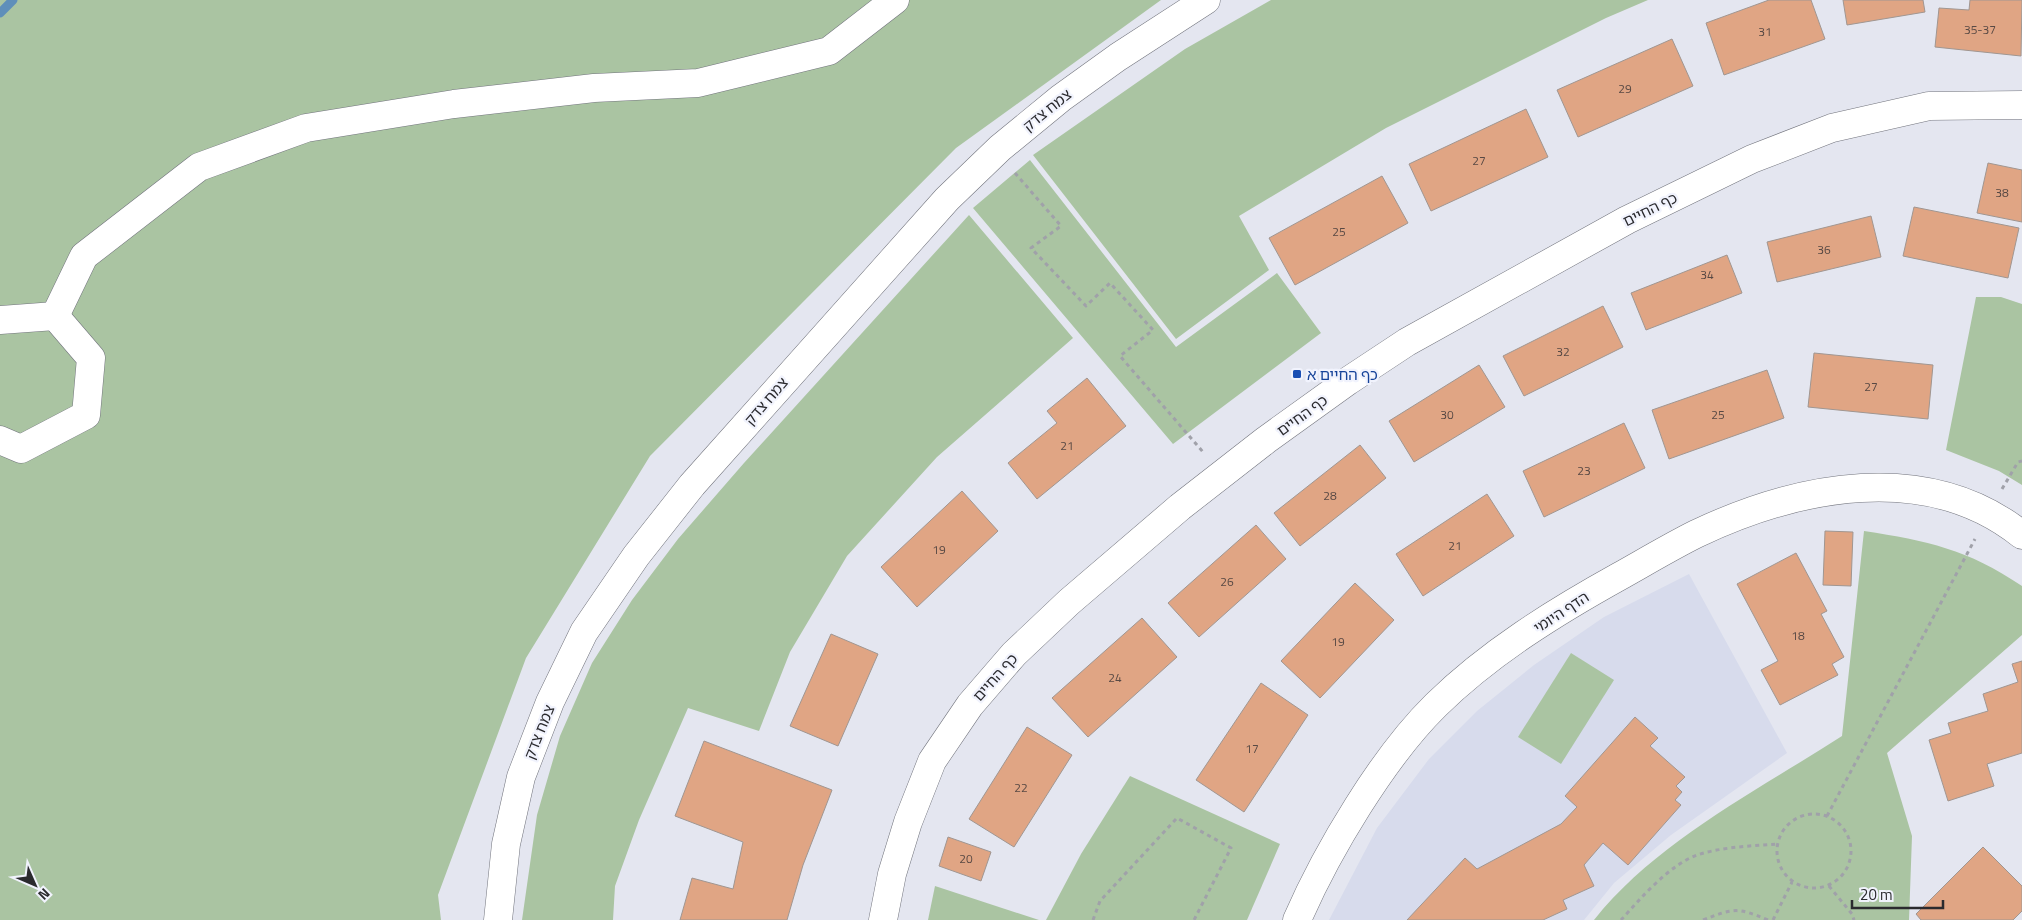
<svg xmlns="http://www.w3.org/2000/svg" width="2022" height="920" font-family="'Titillium Web','Noto Sans Hebrew',sans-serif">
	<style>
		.built { fill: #d7dbec }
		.green { fill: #aac4a2 }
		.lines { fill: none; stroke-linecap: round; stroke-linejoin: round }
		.stream { stroke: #5f8fba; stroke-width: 9 }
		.building { fill: #e0a584; stroke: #a09691 }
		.street-casing { stroke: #72747d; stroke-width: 29 }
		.secondary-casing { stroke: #72747d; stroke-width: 29 }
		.path { stroke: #a0a1a9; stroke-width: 3; stroke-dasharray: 4 4; stroke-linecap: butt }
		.street { stroke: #fff; stroke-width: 28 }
		.secondary { stroke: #fff; stroke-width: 28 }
		.transit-dot { fill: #1a4fb4; stroke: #f1f3fd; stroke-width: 2 }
		.labels { text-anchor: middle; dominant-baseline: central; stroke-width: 4.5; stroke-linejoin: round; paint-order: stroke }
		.number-label { font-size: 12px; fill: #584944 }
		.street-label { font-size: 15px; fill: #2a2a2e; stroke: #f1f3fd }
		.transit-label { font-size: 15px; fill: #164399; stroke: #f1f3fd; text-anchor: start }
	</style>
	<rect width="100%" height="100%" fill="#e4e6f0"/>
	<!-- built -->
	<path class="built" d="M1689,574L1787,753L1671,835L1614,883L1584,920H1329L1377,828L1429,759L1477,711L1534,665L1604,617Z"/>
	<!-- green -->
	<g class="green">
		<path d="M0,0H1161L956,148L650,456L526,658L438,895L441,920H0Z"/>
		<path d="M1271,0H1648L1606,18L1386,128L1239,216L1269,270L1176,339L1033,155L1185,49Z"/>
		<path d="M1030,160L1176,347L1277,273L1321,333L1173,444L973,208Z"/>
		<path d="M969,215L1073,338L937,457L847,556L790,652L759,731L688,708L639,820L615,886L613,920H522L537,815L560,736L592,663L632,600L678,539L744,463Z"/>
		<path d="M1976,297H2001L2022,304V485L1999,471L1946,450Z"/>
		<path d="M1864,531C1928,541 1967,549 2022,586V635L1887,753L1912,836L1909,920H1594C1657,841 1757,791 1842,736Z"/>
		<path d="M1571,653L1614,680L1561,764L1518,737Z"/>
		<path d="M1130,776L1280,844L1247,920H1046L1081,854Z"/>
		<path d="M935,886L1039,920H928Z"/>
	</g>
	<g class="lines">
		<!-- stream -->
		<path class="stream" d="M0,13L13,0"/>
	</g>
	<!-- building -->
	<g class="building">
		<path d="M1769,0H1811L1825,39L1724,75L1706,23Z"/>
		<path d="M1843,0H1923L1925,12L1847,25Z"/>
		<path d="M1970,0H2022L2021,56L1935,47L1939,8L1969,10Z"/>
		<path d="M1672,39L1693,86L1578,137L1557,90Z"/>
		<path d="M1526,109L1548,157L1431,211L1409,164Z"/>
		<path d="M1988,163L2022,170V222L1977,213Z"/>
		<path d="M1382,176L1408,223L1295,285L1269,238Z"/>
		<path d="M1914,207L2019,228L2008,278L1903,256Z"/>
		<path d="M1871,216L1881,257L1777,282L1767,242Z"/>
		<path d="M1727,255L1742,293L1646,330L1631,293Z"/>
		<path d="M1603,306L1623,347L1524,396L1503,356Z"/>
		<path d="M1814,353L1933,365L1928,419L1808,407Z"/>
		<path d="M1479,365L1505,407L1414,462L1389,421Z"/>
		<path d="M1767,370L1784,418L1669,459L1652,410Z"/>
		<path d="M1087,378L1126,426L1037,499L1008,463L1057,423L1047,411Z"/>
		<path d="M1624,423L1645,468L1544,517L1523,471Z"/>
		<path d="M1360,445L1386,478L1300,546L1274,513Z"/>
		<path d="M962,491L998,531L917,607L881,567Z"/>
		<path d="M1487,494L1514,536L1423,596L1396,554Z"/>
		<path d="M1256,525L1286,559L1199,637L1168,603Z"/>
		<path d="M1825,531L1853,532L1851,586L1823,585Z"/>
		<path d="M1796,553L1827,611L1821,614L1844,657L1832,664L1838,675L1780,705L1761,670L1778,661L1737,584Z"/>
		<path d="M1355,583L1394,620L1320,698L1281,661Z"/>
		<path d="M1142,618L1177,657L1088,737L1052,698Z"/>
		<path d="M831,634L878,654L838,746L790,726Z"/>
		<path d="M2022,661V753L1987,764L1994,786L1948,801L1929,740L1951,733L1948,723L1988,711L1983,694L2018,682L2012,664Z"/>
		<path d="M1261,683L1308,715L1244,812L1196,780Z"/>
		<path d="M1635,717L1658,738L1650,746L1685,777L1676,786L1682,792L1675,800L1681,805L1628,865L1603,843L1584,865L1594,886L1563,900L1567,909L1543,920H1407L1465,858L1477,869L1561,824L1577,807L1565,796Z"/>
		<path d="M1027,727L1072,755L1014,847L969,819Z"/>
		<path d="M704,741L832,790L803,865L787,920H680L692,878L733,889L743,842L675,816Z"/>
		<path d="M948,837L991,852L981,881L939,866Z"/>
		<path d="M1983,847L2022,886V911L2013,920H1921L1916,914Z"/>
	</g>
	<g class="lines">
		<defs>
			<g id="street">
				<path d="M55,316L84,256L199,167L306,128L454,104L594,88L698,83L829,51L895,0"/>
				<path d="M0,320L55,316"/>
				<path d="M0,440L21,449L86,415L91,358L55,316"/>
				<path d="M498,920L506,844L521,777L550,702L584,632L636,556L692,485L947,199L1000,148L1061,98L1118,57L1206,0"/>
			</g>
			<g id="secondary">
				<path d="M883,920L892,874L908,822L932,761L970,705L1014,654L1069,602L1180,507L1266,440L1348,381L1407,342L1627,220L1752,159L1832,128L1929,106L2022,105"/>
				<path d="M1297,920C1327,851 1383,757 1436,705C1489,653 1555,612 1620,576C1645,562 1670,547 1696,534C1797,486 1927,459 2022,535"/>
			</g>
		</defs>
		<!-- street casing -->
		<use href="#street" class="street-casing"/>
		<!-- secondary casing -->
		<use href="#secondary" class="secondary-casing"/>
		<!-- path -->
		<g class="path">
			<path d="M1015,173L1061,226L1031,248L1086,306L1110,283L1153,330L1120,356L1203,452"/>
			<path d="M2002,489L2018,462L2022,461"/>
			<circle cx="1814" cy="851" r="37"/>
			<path d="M1827,816L1975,539"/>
			<path d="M1829,886L1852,914L1854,920"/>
			<path d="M1093,920L1100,901L1177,818L1231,848L1194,920"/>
			<path d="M1621,920C1640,899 1669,865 1697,855C1722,847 1750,846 1777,844"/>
			<path d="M1703,920C1734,908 1737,907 1768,920"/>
			<path d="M1773,920L1792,882"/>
		</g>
		<!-- street -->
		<use href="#street" class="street"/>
		<!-- secondary -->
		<use href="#secondary" class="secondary"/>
	</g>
	<!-- markers -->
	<rect class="transit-dot" x="1292" y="369" width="10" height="10" rx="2.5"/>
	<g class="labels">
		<!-- number labels -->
		<g class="number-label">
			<text x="1980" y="29">35-37</text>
			<text x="1765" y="31">31</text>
			<text x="1625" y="88">29</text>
			<text x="1479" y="160">27</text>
			<text x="2002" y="192">38</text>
			<text x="1339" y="231">25</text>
			<text x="1824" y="249">36</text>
			<text x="1707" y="274">34</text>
			<text x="1563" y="351">32</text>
			<text x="1871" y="386">27</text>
			<text x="1447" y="414">30</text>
			<text x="1718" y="414">25</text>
			<text x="1067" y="445">21</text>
			<text x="1584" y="470">23</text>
			<text x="1330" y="495">28</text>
			<text x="1455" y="545">21</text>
			<text x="939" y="549">19</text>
			<text x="1227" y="581">26</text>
			<text x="1798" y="635">18</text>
			<text x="1338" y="641">19</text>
			<text x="1115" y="677">24</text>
			<text x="1252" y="748">17</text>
			<text x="1021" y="787">22</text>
			<text x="966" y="858">20</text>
		</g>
		<!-- street labels -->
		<g class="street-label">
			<text transform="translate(1047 110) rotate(-39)">צמח צדק</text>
			<text transform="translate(1650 209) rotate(-26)">כף החיים</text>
			<text transform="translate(766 401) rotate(-49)">צמח צדק</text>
			<text transform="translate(1302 415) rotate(-36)">כף החיים</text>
			<text transform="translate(1561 612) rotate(-33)">הדף היומי</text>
			<text transform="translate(995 677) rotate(-48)">כף החיים</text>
			<text transform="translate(539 732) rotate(-68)">צמח צדק</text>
		</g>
		<!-- transit labels -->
		<g class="transit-label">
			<text x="1307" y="374">כף החיים א</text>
		</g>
	</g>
	<!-- north arrow -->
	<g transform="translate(35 885) rotate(135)" stroke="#f1f3fd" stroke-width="4" paint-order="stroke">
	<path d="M0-4L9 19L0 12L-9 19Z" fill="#2a2a2e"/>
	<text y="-8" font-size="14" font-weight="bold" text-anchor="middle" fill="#2a2a2e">N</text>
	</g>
	<!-- scale -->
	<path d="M1852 900v8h91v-8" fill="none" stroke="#2a2a2e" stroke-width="2.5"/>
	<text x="1860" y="900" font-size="15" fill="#2a2a2e" stroke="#f1f3fd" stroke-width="4" paint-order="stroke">20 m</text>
</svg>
